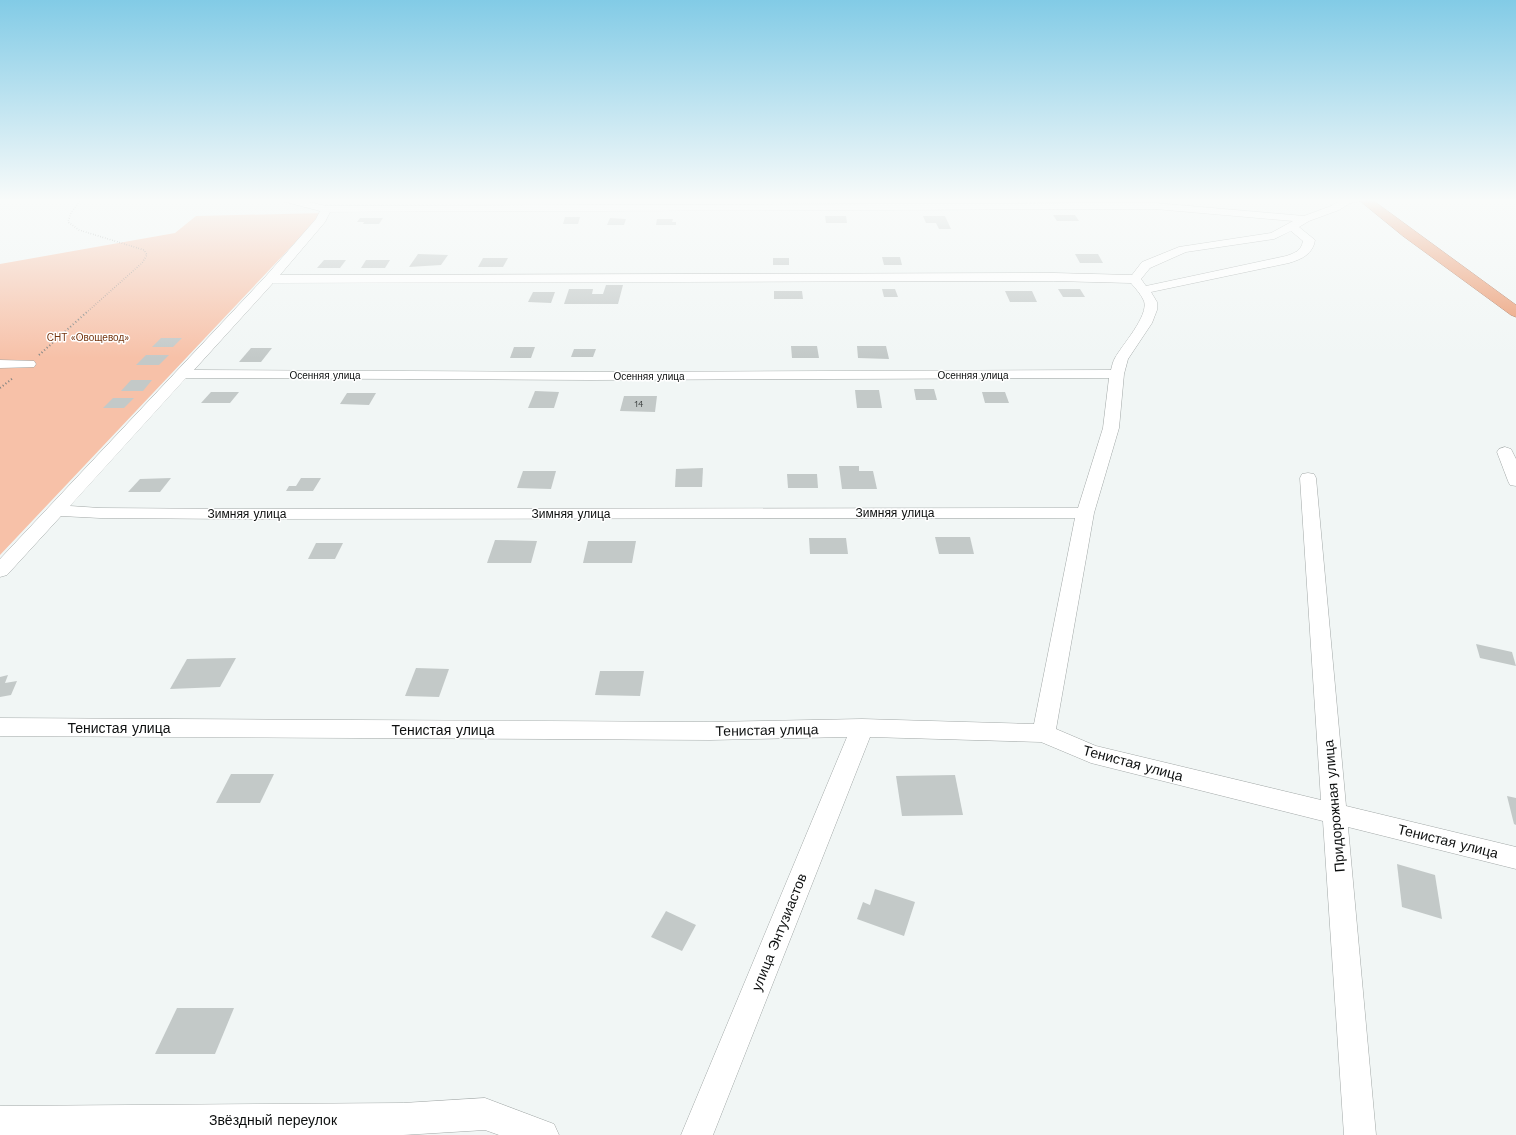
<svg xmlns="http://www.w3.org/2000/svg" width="1516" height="1135" font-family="'Work Sans',sans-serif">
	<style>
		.green { fill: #f7c1a8 }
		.building { fill: #c3c9c8 }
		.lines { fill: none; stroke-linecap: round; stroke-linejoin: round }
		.minor-casing { stroke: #a2a8a7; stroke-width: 1 }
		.highway-casing { stroke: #9d684d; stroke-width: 1 }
		.path-far1 { stroke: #7e8281; stroke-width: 1.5; stroke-dasharray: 0.5 2; stroke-linecap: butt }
		.path { stroke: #7e8281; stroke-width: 2; stroke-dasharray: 1 2.5; stroke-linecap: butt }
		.minor { fill: #fff; fill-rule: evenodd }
		.highway { fill: #eb986e; fill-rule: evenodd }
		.labels { text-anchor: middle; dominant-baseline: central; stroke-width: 3; stroke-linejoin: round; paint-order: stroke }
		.far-number-label { font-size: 9px; fill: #3a3e3d }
		.far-park-label { font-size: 10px; fill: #74350f; stroke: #fff }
		.far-street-label { font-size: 10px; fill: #0d0f0f; stroke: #fff }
		.street-label { font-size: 12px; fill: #0d0f0f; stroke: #fff }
		.near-street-label { font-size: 14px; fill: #0d0f0f; stroke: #fff }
	</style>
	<rect width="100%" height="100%" fill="#f1f6f5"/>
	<!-- green -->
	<path class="green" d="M323,213L0,555V264L175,233L196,216Z"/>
	<!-- building -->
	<g class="building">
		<path d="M1053,215H1075L1079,221H1057Z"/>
		<path d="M825,216H846L847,223H826Z"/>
		<path d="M923,216H945L951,229H939L936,223H926Z"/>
		<path d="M565,217H580L578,224H563Z"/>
		<path d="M360,218H383L379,224H363L364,222H357Z"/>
		<path d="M610,218L626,219L624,225H607Z"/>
		<path d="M657,219H673L672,222H676V225H656Z"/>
		<path d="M418,254L448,255L441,265L409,267Z"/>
		<path d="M1075,254H1098L1103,263H1080Z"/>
		<path d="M882,257H900L902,265H884Z"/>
		<path d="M483,258H508L503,267H478Z"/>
		<rect x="773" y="258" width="16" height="7"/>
		<path d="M324,260H346L340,268H317Z"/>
		<path d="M366,260H390L385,268H361Z"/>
		<path d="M606,285H623L618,304H564L569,289H593L592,294H603Z"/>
		<path d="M882,289H895L898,297H884Z"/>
		<path d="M1058,289H1080L1085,297H1063Z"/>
		<path d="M774,291H802L803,299H774Z"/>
		<path d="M1005,291H1032L1037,302H1010Z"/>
		<path d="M533,292H555L551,303L528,302Z"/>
		<path d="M161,338H182L173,347H152Z"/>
		<path d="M791,346H817L819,358H792Z"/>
		<path d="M857,346H886L889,359L858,358Z"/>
		<path d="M514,347H535L531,358H510Z"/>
		<path d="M251,348H272L261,362H239Z"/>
		<path d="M574,349H596L593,357H571Z"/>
		<path d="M146,355H169L159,365H136Z"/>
		<path d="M131,380H152L143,391H121Z"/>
		<path d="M914,389H934L937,400H916Z"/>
		<path d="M855,390H879L882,408H857Z"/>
		<path d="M535,391L559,392L554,408H528Z"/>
		<path d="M211,392H239L230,403H201Z"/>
		<path d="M982,392H1005L1009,403H985Z"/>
		<path d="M347,393H376L369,405L340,404Z"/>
		<path d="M624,396H657L655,412L620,411Z"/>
		<path d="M113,398H134L124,408H103Z"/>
		<path d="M839,466H859V471H873L877,489H842Z"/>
		<path d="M703,468L702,487H675L676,469Z"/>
		<path d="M523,471H556L551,489L517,488Z"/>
		<path d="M787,474H817L818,488H788Z"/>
		<path d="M171,478L160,492H128L140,479Z"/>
		<path d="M301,478H321L313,491H286L289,486H296Z"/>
		<path d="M935,537H970L974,554H939Z"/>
		<path d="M809,538H846L848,554H810Z"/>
		<path d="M495,540L537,541L531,563H487Z"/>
		<path d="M588,541H636L632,563H583Z"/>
		<path d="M316,543H343L335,559H308Z"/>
		<path d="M1476,644L1512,652L1516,666L1480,658Z"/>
		<path d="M236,658L220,687L170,689L187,659Z"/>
		<path d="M416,668L449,669L439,697L405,696Z"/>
		<path d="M600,671H644L640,696L595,695Z"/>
		<path d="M8,675L5,683L17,681L11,695L0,697V677Z"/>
		<path d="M231,774H274L260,803H216Z"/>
		<path d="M955,775L963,815L902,816L896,776Z"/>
		<path d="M1507,796L1516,798V825L1514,824Z"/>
		<path d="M1397,864L1435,875L1442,919L1402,907Z"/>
		<path d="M875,889L915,902L904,936L857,919L863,902L870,905Z"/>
		<path d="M666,911L696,925L682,951L651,937Z"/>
		<path d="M177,1008H234L215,1054H155Z"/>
	</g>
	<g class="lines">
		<defs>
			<g id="minor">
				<path d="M281,199H297L326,206L1155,203L1304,216L1331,206L1342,199H1362L1361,201L1350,203L1339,210L1309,221L1299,227L1315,240C1313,254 1302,259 1289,263L1151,292L1157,302V310L1152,323L1128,359L1124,374L1119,428L1094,513L1056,729L1096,746L1321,800L1300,478L1302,474L1308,473L1314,474L1316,478L1346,806L1516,847V869L1348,827L1376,1135H1344L1323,821L1091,763L1041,742L870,737L713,1135H681L847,737L710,740L0,736V718L710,722L862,719L1034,724L1075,518L240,519L100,518L61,516L7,575L0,577V559L266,276L316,219L320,211L282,201ZM1155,209L1293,221L1271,233L1179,247L1142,262L1132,275L1054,273L280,275L325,222L330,212ZM1291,231L1303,241C1301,251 1295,253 1286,256L1146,286L1141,279L1150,268L1186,252L1274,239ZM1054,281L1131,283C1135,288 1141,294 1144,301C1149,316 1122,345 1115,358C1113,361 1112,366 1111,370L590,372L194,370L273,283ZM186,378L590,380L1109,378L1103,428L1078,508L240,509L100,508L70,506Z"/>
				<path d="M0,360L34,361L36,364L34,367L0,368Z"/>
				<path d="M1505,447L1511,449L1516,459V486L1510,485L1508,481L1497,452L1499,449Z"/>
				<path d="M485,1098L554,1124L559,1135H499L485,1130L403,1135H0V1106L403,1103Z"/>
			</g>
			<path id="highway" d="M1358,199H1371L1516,305V317L1511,315L1403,236Z"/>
		</defs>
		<!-- minor casing -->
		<use href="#minor" class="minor-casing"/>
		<!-- highway casing -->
		<use href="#highway" class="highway-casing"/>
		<!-- path-far1 -->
		<path class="path-far1" d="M81,199L71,213L68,222L79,230L144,250L147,255L142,263L87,312"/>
		<!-- path -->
		<g class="path">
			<path d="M39,355L88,311"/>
			<path d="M0,388L13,378"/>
		</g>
		<!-- minor -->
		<use href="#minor" class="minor"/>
		<!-- highway -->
		<use href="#highway" class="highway"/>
	</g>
	<!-- sky -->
	<linearGradient id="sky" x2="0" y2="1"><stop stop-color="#82cbe6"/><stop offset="0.56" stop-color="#f9fbfa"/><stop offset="1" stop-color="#f9fbfa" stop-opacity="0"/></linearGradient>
	<rect width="1516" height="358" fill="url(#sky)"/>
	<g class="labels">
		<!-- far-number labels -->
		<g class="far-number-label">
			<text x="639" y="404">14</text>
		</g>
		<!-- far-park labels -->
		<g class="far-park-label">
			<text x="88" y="337">СНТ «Овощевод»</text>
		</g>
		<!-- far-street labels -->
		<g class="far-street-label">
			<text x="325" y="375">Осенняя улица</text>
			<text x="973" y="375">Осенняя улица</text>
			<text x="649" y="376">Осенняя улица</text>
		</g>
		<!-- street labels -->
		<g class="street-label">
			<text x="895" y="513">Зимняя улица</text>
			<text x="247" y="514">Зимняя улица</text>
			<text x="571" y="514">Зимняя улица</text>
		</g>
		<!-- near-street labels -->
		<g class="near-street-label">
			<text x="119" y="728">Тенистая улица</text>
			<text x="443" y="730">Тенистая улица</text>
			<text transform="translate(767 730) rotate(-1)">Тенистая улица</text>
			<text transform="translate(1133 763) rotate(15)">Тенистая улица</text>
			<text transform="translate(1334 806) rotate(-95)">Придорожная улица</text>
			<text transform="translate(1448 841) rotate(14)">Тенистая улица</text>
			<text transform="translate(779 932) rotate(-68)">улица Энтузиастов</text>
			<text x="273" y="1120">Звёздный переулок</text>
		</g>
	</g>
</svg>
